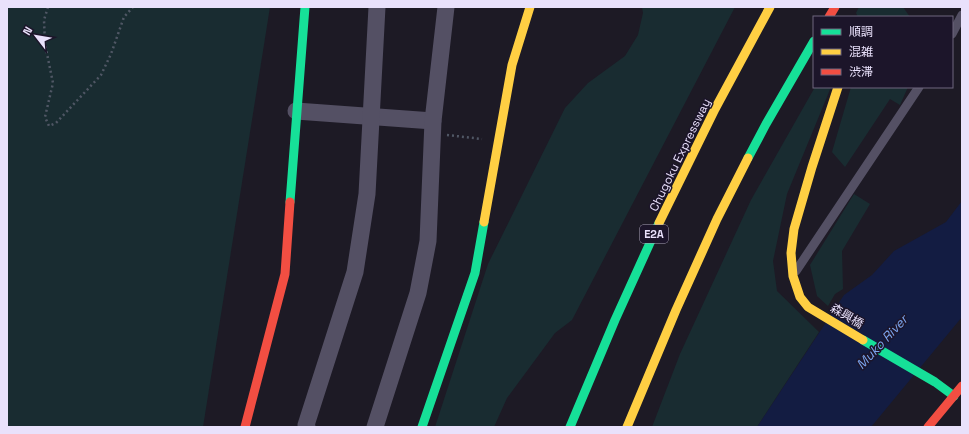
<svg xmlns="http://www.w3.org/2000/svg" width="969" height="434" font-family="'Space Grotesk','Noto Sans JP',sans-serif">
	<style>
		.green { fill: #192c31 }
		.water { fill: #131c42 }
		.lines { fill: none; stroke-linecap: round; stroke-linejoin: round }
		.path { stroke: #505765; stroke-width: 2.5; stroke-dasharray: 2 3; stroke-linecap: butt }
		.lane { stroke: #545064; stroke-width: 9 }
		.street { stroke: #545064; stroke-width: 17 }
		.fast { stroke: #16e098; stroke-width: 9 }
		.slow { stroke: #ffcf43; stroke-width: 9 }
		.jam { stroke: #f24e42; stroke-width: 9 }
		.jam-bridge { stroke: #f24e42; stroke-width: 9 }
		.labels { text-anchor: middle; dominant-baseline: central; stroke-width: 3; stroke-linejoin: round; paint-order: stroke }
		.shield { fill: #1c152a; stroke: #aca4bc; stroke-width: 1 }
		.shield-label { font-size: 11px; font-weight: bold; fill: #e9e1fb }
		.street-label { font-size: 12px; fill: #e9e1fb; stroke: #1c152a }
		.water-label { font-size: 13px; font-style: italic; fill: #7ca5ef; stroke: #1c152a }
	</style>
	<rect width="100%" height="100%" fill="#1d1a25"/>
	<!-- green -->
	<g class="green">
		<path d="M7,7H270L203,427H7Z"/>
		<path d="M642,7H735L572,320L555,333L507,398L494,427H435L488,264L565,108L588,83L625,56L638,35L643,13Z"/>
		<path d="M859,7H903L910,17H858L856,13Z"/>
		<path d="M815,87H831L787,194L773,261L777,291L819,332L757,427H652L680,354L751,200Z"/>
		<path d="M851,87H908L900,105L890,99L845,167L832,152Z"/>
		<path d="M854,194L870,204L842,251L843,289L835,294L828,306L817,296L810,265Z"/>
	</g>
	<!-- water -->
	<path class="water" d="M962,201V317L871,427H757L844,295L872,275L894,251L946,222Z"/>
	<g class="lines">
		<!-- path -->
		<g class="path">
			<path d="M48,7L44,20L45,44L53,83L45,117L49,126L56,123L101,75L111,54L124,17L133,7"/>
			<path d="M447,135L482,139"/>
		</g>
		<!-- lane -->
		<g class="lane">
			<path d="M952,34L962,15"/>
			<path d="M796,271L919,87"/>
		</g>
		<!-- street -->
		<g class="street">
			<path d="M296,111L433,121"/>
			<path d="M307,427L306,425L355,272L367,194L377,7"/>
			<path d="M375,427L418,293L428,241L433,121L446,7"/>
		</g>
		<!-- fast -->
		<g class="fast">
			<path d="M748,158L766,124L814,41"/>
			<path d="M290,202L305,7"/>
			<path d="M863,340L935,382L954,396"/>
			<path d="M422,427L475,273L484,222"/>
			<path d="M570,427L615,320L659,223"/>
		</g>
		<!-- slow -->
		<g class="slow">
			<path d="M838,87L812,167L794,229L791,253L793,276L800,297L808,307L863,340"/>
			<path d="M484,222L512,65L530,7"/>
			<path d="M659,223L715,109L770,7"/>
			<path d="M627,427L676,310L717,219L748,158"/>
		</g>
		<!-- jam -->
		<g class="jam">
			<path d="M245,427L285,274L290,202"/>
			<path d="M928,427L962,386"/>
		</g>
		<!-- jam-bridge -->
		<path class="jam-bridge" d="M829,17L835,7"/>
	</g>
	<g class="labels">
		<!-- shield labels -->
		<rect class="shield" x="640" y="225" width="28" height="18" rx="3"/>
		<g class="shield-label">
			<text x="654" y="234">E2A</text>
		</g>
		<!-- street labels -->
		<g class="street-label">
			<text transform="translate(680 155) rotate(-64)">Chugoku Expressway</text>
			<text transform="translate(847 316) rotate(31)">森興橋</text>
		</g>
		<!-- water labels -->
		<g class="water-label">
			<text transform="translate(882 342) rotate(-47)">Muko River</text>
		</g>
	</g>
	<!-- border -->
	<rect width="969" height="434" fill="none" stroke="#e9e1fb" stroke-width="16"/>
	<!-- legend -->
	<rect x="813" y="16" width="140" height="72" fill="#1c152a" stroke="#6e677e"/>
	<rect x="821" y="29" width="20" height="6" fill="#16e098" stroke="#6e677e"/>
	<text x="849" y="36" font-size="12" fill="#e9e1fb">順調</text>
	<rect x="821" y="49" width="20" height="6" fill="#ffcf43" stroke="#6e677e"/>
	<text x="849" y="56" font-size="12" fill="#e9e1fb">混雑</text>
	<rect x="821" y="69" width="20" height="6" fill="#f24e42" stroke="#6e677e"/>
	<text x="849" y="76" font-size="12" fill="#e9e1fb">渋滞</text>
	<!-- north arrow -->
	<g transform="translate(36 36) rotate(301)" stroke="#1c152a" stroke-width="3" paint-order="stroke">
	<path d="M0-3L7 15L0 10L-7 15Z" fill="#e9e1fb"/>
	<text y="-6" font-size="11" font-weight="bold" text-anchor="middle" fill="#e9e1fb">N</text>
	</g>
</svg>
